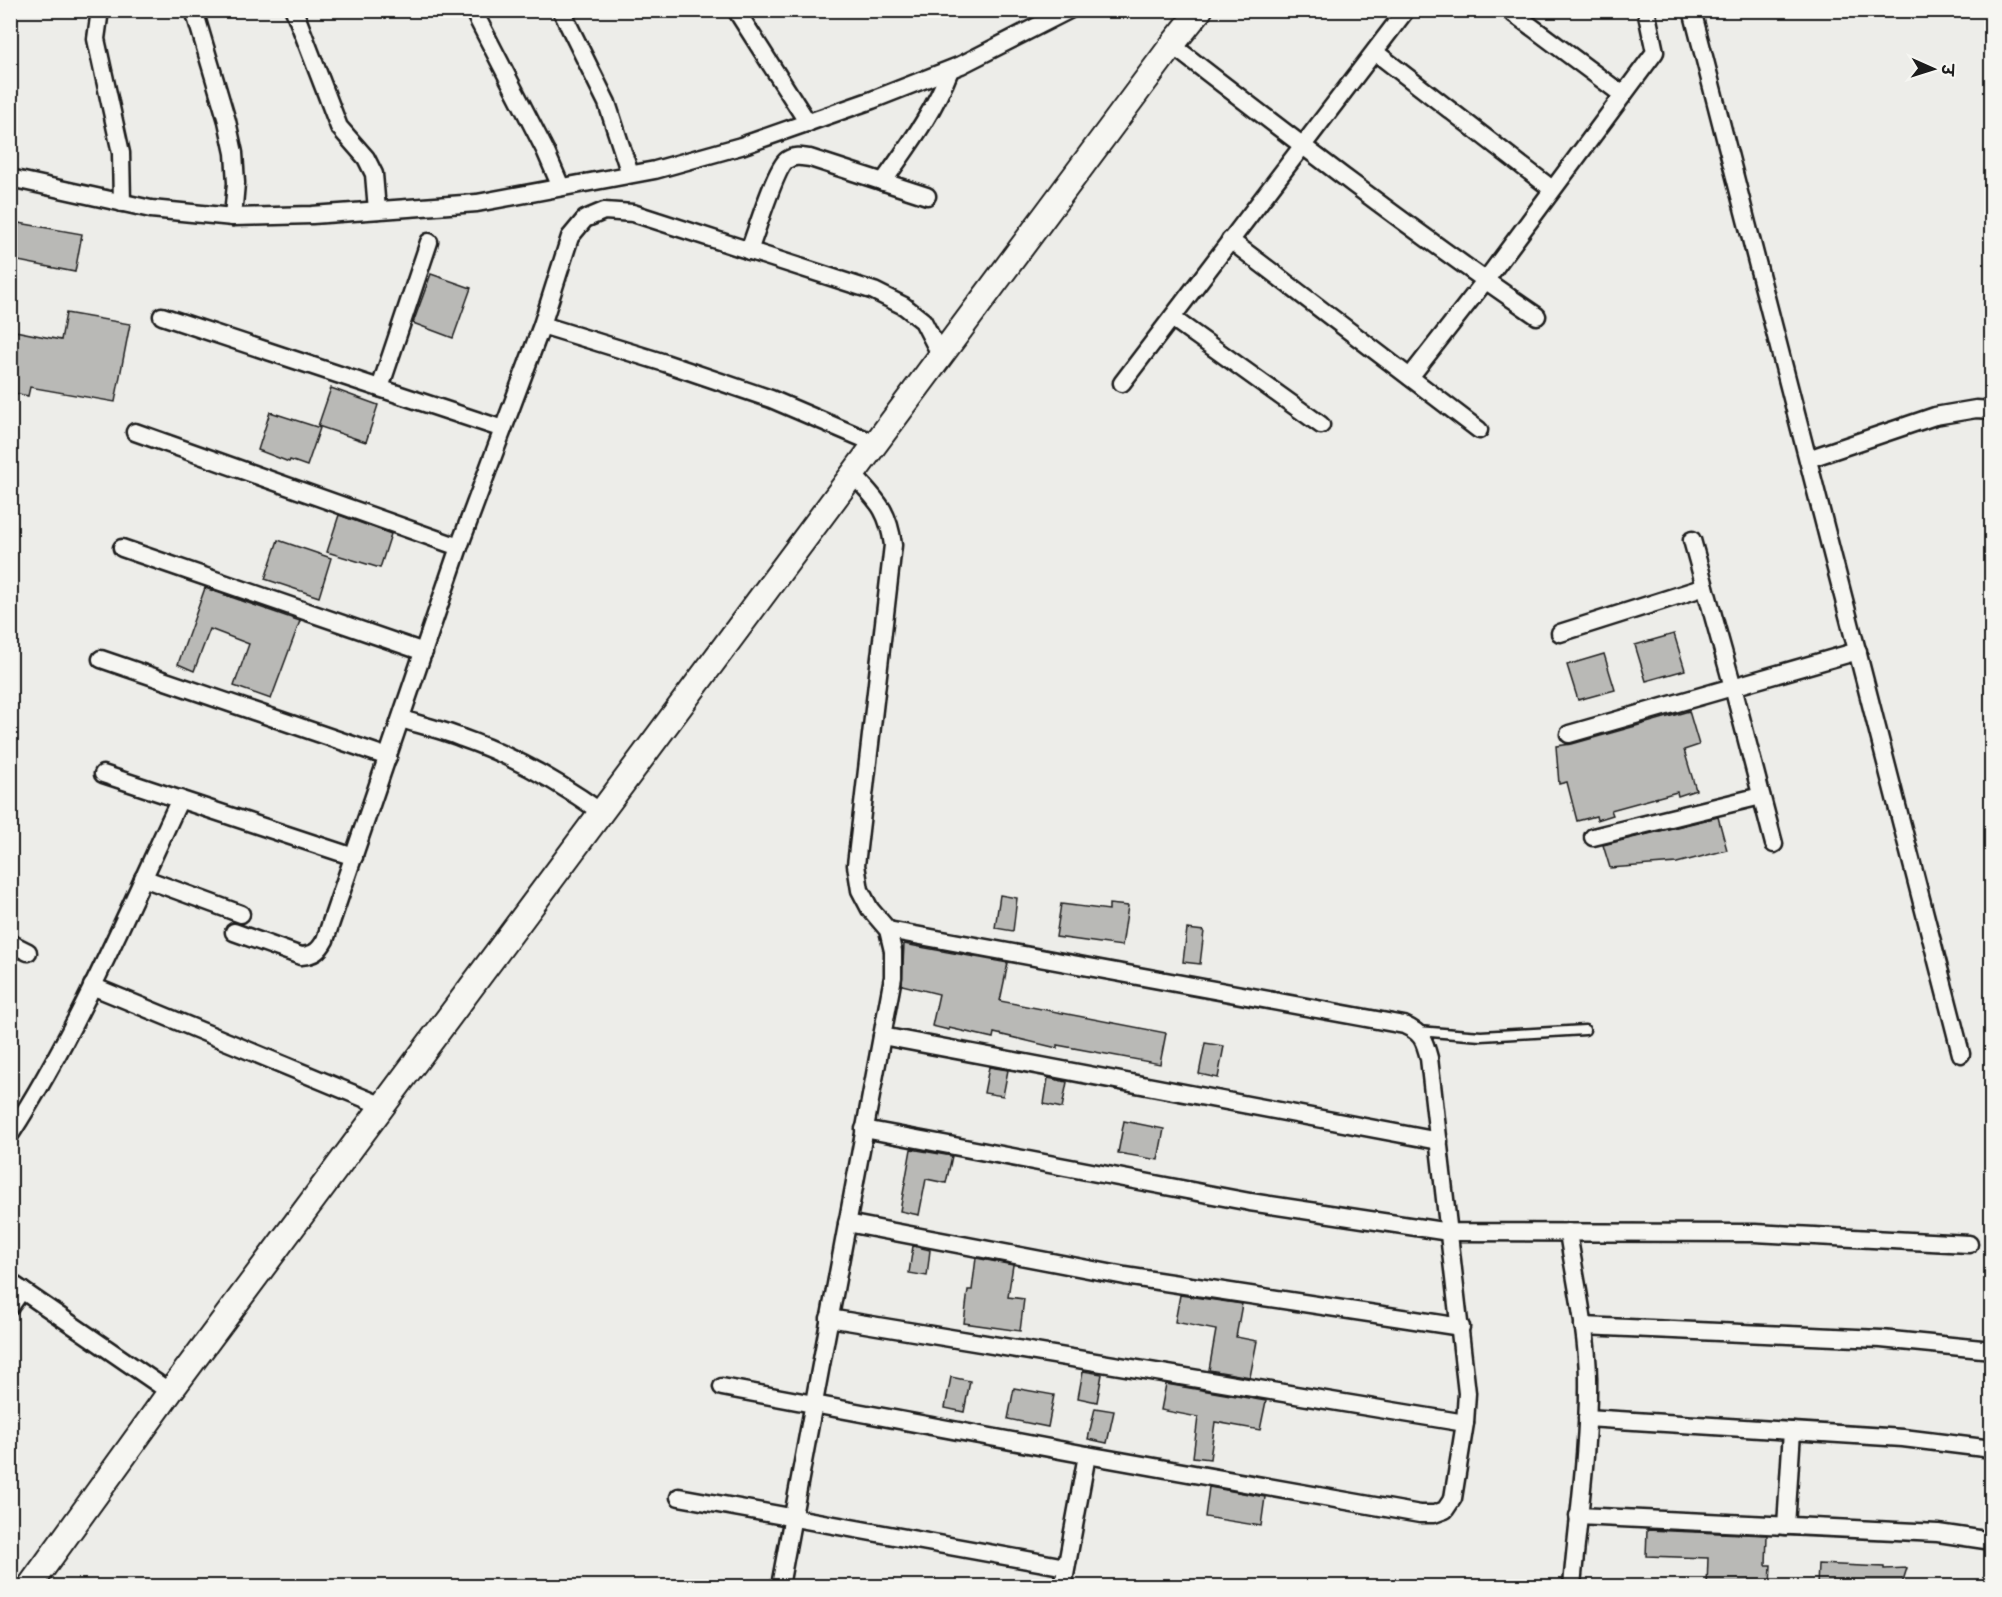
<svg xmlns="http://www.w3.org/2000/svg" width="2002" height="1597" font-family="Mynerve,'Playpen Sans Deva',sans-serif">
	<style>
		.building { fill: #b9b9b6; stroke: #1c1c1c; stroke-width: 1.5 }
		.lines { fill: none; stroke-linecap: round; stroke-linejoin: round }
		.lane-casing { stroke: #1c1c1c; stroke-width: 13 }
		.street-casing { stroke: #1c1c1c; stroke-width: 21 }
		.secondary-casing { stroke: #1c1c1c; stroke-width: 28 }
		.lane { stroke: #f6f6f2; stroke-width: 8 }
		.street { stroke: #f6f6f2; stroke-width: 16 }
		.secondary { stroke: #f6f6f2; stroke-width: 24 }
	</style>
	<rect width="100%" height="100%" fill="#edede9"/>
	<filter id="ink" filterUnits="userSpaceOnUse"><feTurbulence type="fractalNoise" baseFrequency=".0167" numOctaves="2"/><feDisplacementMap in="SourceGraphic" scale="12" xChannelSelector="R" yChannelSelector="G"/><feConvolveMatrix kernelMatrix="1 2 1 2 8 2 1 2 1" color-interpolation-filters="sRGB"/></filter>
	<g filter="url(#ink)">
		<!-- building -->
		<g class="building">
			<path d="M19,223L82,234L75,272L13,260Z"/>
			<path d="M431,274L471,288L453,338L413,323Z"/>
			<path d="M66,313L130,324L115,402L30,387L28,396L10,392V330L61,340Z"/>
			<path d="M331,388L378,405L366,442L318,426Z"/>
			<path d="M270,412L320,428L307,466L290,460L289,462L258,450Z"/>
			<path d="M339,515L391,534L380,568L327,552Z"/>
			<path d="M278,540L331,558L319,597L265,579Z"/>
			<path d="M205,588L300,621L271,699L234,686L249,644L210,629L194,671L178,664Z"/>
			<path d="M1674,634L1685,670L1646,681L1635,645Z"/>
			<path d="M1604,654L1615,690L1578,700L1567,665Z"/>
			<path d="M1689,711L1699,745L1684,750L1696,790L1678,796L1677,792L1611,810L1613,815L1597,820L1596,816L1577,821L1567,782L1559,784L1556,746L1572,744Z"/>
			<path d="M1718,817L1727,850L1677,863L1610,868L1603,845Z"/>
			<path d="M1000,895L1017,898L1013,931L995,928Z"/>
			<path d="M1061,904L1109,910V904L1128,906L1122,946L1056,937Z"/>
			<path d="M1187,929L1204,931L1200,964L1183,962Z"/>
			<path d="M904,944L1008,963L1000,1001L1166,1033L1160,1064L1057,1045V1048L994,1033L993,1038L949,1028V1030L932,1026L939,994L902,985Z"/>
			<path d="M1205,1043L1224,1046L1218,1078L1199,1074Z"/>
			<path d="M989,1067L1008,1070L1003,1096L984,1093Z"/>
			<path d="M1048,1078L1067,1082L1062,1108L1044,1104Z"/>
			<path d="M1124,1121L1164,1129L1158,1160L1118,1153Z"/>
			<path d="M911,1149L952,1156L946,1183L926,1179L919,1215L900,1211Z"/>
			<path d="M913,1246L930,1250L927,1276L909,1273Z"/>
			<path d="M976,1258L1013,1265L1008,1297L1024,1299L1020,1331L964,1323L968,1290H972Z"/>
			<path d="M1180,1295L1242,1304L1236,1337L1257,1341L1250,1377L1209,1370L1216,1330L1175,1322Z"/>
			<path d="M1083,1371L1102,1374L1097,1402L1078,1398Z"/>
			<path d="M951,1377L970,1381L964,1412L945,1408Z"/>
			<path d="M1166,1384L1266,1401L1260,1430L1215,1422L1210,1459L1193,1457L1198,1417L1161,1410Z"/>
			<path d="M1014,1388L1054,1395L1048,1427L1008,1419Z"/>
			<path d="M1095,1408L1114,1411L1107,1443L1088,1439Z"/>
			<path d="M1209,1487L1265,1497L1261,1526L1205,1517Z"/>
			<path d="M1647,1530L1767,1535L1766,1565H1771L1770,1587H1707L1708,1558L1646,1556Z"/>
			<path d="M1818,1564L1884,1567V1569L1907,1568L1901,1587H1817Z"/>
		</g>
		<g class="lines">
			<defs>
				<path id="lane" d="M1418,1031L1481,1036L1585,1030"/>
				<g id="street">
					<path d="M100,10L96,39L121,153L122,203"/>
					<path d="M194,10L227,121L234,153L236,183L233,217"/>
					<path d="M294,10L339,127L366,158L374,174L377,210"/>
					<path d="M473,10L545,150L561,187"/>
					<path d="M561,10L607,103L630,174"/>
					<path d="M736,10L808,123"/>
					<path d="M1509,10L1623,95"/>
					<path d="M1692,10L1961,1054"/>
					<path d="M1172,45C1292,138 1412,231 1537,316"/>
					<path d="M1375,52L1552,189"/>
					<path d="M10,178L151,209L233,217L312,215L477,203L655,170L741,146L872,100L961,65L1069,10"/>
					<path d="M883,182C909,145 934,112 950,70"/>
					<path d="M1230,240L1479,430"/>
					<path d="M749,251C755,235 776,167 787,160C795,155 802,157 810,158L927,196"/>
					<path d="M162,316L503,429"/>
					<path d="M1172,318L1321,425"/>
					<path d="M542,325L665,363L771,399L874,443"/>
					<path d="M1410,377L1485,281L1655,52L1646,10"/>
					<path d="M1122,383L1406,10"/>
					<path d="M380,388L429,242"/>
					<path d="M135,432L459,547"/>
					<path d="M1808,459L1935,416L1976,409L1992,410"/>
					<path d="M1692,540L1733,687L1774,844"/>
					<path d="M122,548L424,652"/>
					<path d="M1560,633L1705,587"/>
					<path d="M101,659L388,757"/>
					<path d="M401,719C421,725 442,730 462,738C511,755 559,782 601,812"/>
					<path d="M1569,734L1858,651"/>
					<path d="M103,774L354,857"/>
					<path d="M1593,837L1761,796"/>
					<path d="M143,878L241,914"/>
					<path d="M234,932L301,956C314,955 319,951 325,940L459,547L542,325L570,237L585,219L604,211L633,213L874,291L904,306L923,321L940,354"/>
					<path d="M10,943L28,952"/>
					<path d="M92,986L383,1106"/>
					<path d="M882,1036L1439,1141"/>
					<path d="M864,1129L1250,1202L1449,1232L1755,1233L1969,1244"/>
					<path d="M10,1135C78,1030 127,912 180,799"/>
					<path d="M847,1223L1125,1276L1461,1327"/>
					<path d="M1568,1232C1575,1280 1587,1329 1588,1377C1589,1447 1578,1517 1572,1586"/>
					<path d="M10,1282L170,1392"/>
					<path d="M10,1307L22,1290"/>
					<path d="M829,1318L1465,1423"/>
					<path d="M1583,1326L1881,1339L1992,1350"/>
					<path d="M722,1387L1087,1455L1420,1514H1434L1445,1510L1453,1498L1465,1423L1467,1393L1429,1058C1424,1039 1422,1033 1404,1025L888,930"/>
					<path d="M1587,1418L1903,1438L1992,1449"/>
					<path d="M679,1497L1066,1567"/>
					<path d="M1578,1516L1938,1533L1992,1541"/>
					<path d="M1786,1526L1792,1431"/>
					<path d="M780,1586L893,977V951L888,930L870,909L860,890L856,865L893,545C888,508 876,500 852,473"/>
					<path d="M1063,1586L1087,1455"/>
				</g>
				<path id="secondary" d="M30,1586L170,1392L1172,45L1200,10"/>
			</defs>
			<!-- lane casing -->
			<use href="#lane" class="lane-casing"/>
			<!-- street casing -->
			<use href="#street" class="street-casing"/>
			<!-- secondary casing -->
			<use href="#secondary" class="secondary-casing"/>
			<!-- lane -->
			<use href="#lane" class="lane"/>
			<!-- street -->
			<use href="#street" class="street"/>
			<!-- secondary -->
			<use href="#secondary" class="secondary"/>
		</g>
	</g>
	<!-- margin -->
	<rect width="2002" height="1597" fill="none" stroke="#f6f6f2" stroke-width="36"/>
	<rect x="18" y="18" width="1966" height="1561" fill="none" stroke="#1c1c1c" stroke-width="2" filter="url(#ink)"/>
	<!-- north arrow -->
	<g transform="translate(1933 69) rotate(93)" stroke="#f6f6f2" stroke-width="4.5" paint-order="stroke">
	<path d="M0-4.5L10 22L0 15L-10 22Z" fill="#1c1c1c"/>
	<text y="-9" font-size="16" font-weight="bold" text-anchor="middle" fill="#1c1c1c">उ</text>
	</g>
</svg>
